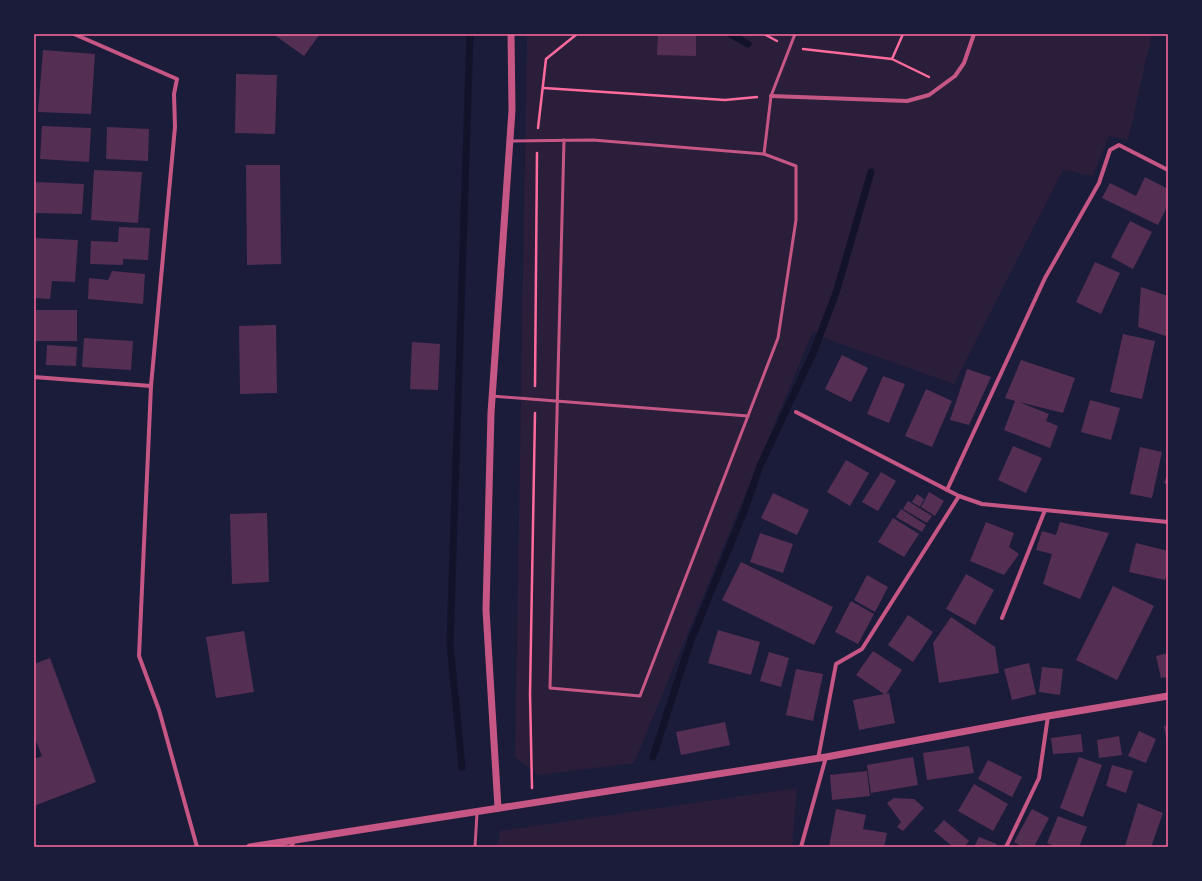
<svg xmlns="http://www.w3.org/2000/svg" width="1202" height="881" font-family="'Titillium Web',sans-serif">
	<style>
		.green { fill: #2a1e3b }
		.lines { fill: none; stroke-linecap: round; stroke-linejoin: round }
		.stream { stroke: #12122b; stroke-width: 7 }
		.building { fill: #542f53 }
		.path { stroke: #ff6b9d; stroke-width: 2.5 }
		.service { stroke: #c65784; stroke-width: 3 }
		.minor { stroke: #c65784; stroke-width: 4 }
		.tertiary { stroke: #c65784; stroke-width: 7 }
		.neatline { fill: none; stroke: #ff6b9d; stroke-width: 1.5 }
	</style>
	<rect width="100%" height="100%" fill="#1b1b3a"/>
	<!-- green -->
	<g class="green">
		<path d="M527,34H1152L1128,140L1109,136L1093,176L1063,170L954,384L827,339L813,331L634,763L538,775L515,757Z"/>
		<path d="M797,788L792,847H497L500,831Z"/>
	</g>
	<g class="lines">
		<!-- stream -->
		<g class="stream">
			<path d="M730,34L748,44"/>
			<path d="M653,757L691,640L745,509L760,466L813,353L836,293L871,172"/>
			<path d="M462,767L450,644L470,34"/>
		</g>
	</g>
	<!-- building -->
	<g class="building">
		<path d="M273,34H320L304,56Z"/>
		<path d="M658,34H696V56L657,55Z"/>
		<path d="M43,50L95,54L91,114L38,112Z"/>
		<path d="M236,74L277,75L275,134L235,133Z"/>
		<path d="M42,126L91,128L89,162L40,159Z"/>
		<path d="M107,127L149,129L148,161L106,159Z"/>
		<path d="M246,165H280L281,264L247,265Z"/>
		<path d="M94,170L142,172L138,223L91,220Z"/>
		<path d="M1145,177L1168,189V205L1158,225L1102,198L1110,183L1136,196Z"/>
		<path d="M34,182L84,184L82,214L34,213Z"/>
		<path d="M1130,221L1152,232L1133,269L1111,257Z"/>
		<path d="M119,227L150,228L148,260L123,259V265L90,264L91,241L118,242Z"/>
		<path d="M34,238L78,240L75,282L52,281L50,299L34,298Z"/>
		<path d="M1095,262L1120,273L1101,314L1076,302Z"/>
		<path d="M112,271L145,274L143,304L88,299L89,278L108,280Z"/>
		<path d="M1141,287L1168,296V330L1166,336L1138,327Z"/>
		<rect x="34" y="310" width="43" height="31"/>
		<path d="M276,325L277,393L240,394L239,326Z"/>
		<path d="M1123,334L1155,341L1142,399L1110,392Z"/>
		<path d="M84,338L133,341L131,370L82,367Z"/>
		<path d="M412,342L440,344L438,390L410,389Z"/>
		<path d="M47,345L77,347L76,366L46,365Z"/>
		<path d="M842,355L868,368L851,402L825,389Z"/>
		<path d="M1021,360L1075,378L1063,413L1019,402L1049,414L1046,421L1058,426L1050,448L1004,430L1015,401L1005,398Z"/>
		<path d="M967,369L991,377L969,425L950,420Z"/>
		<path d="M883,376L905,384L889,423L867,414Z"/>
		<path d="M926,389L952,401L932,447L905,436Z"/>
		<path d="M1090,400L1120,408L1111,440L1081,432Z"/>
		<path d="M1013,446L1042,458L1026,493L998,480Z"/>
		<path d="M1140,447L1162,452L1152,498L1130,494Z"/>
		<path d="M846,460L869,473L850,506L827,492Z"/>
		<path d="M881,472L896,481L878,511L862,502Z"/>
		<path d="M1168,472V485L1164,483Z"/>
		<path d="M929,492L944,501L935,516L921,507Z"/>
		<path d="M773,493L809,510L797,535L761,518Z"/>
		<path d="M917,494L924,499L920,507L912,502Z"/>
		<path d="M908,501L932,516L927,523L903,509Z"/>
		<path d="M901,509L926,525L922,532L896,517Z"/>
		<path d="M267,513L269,582L232,584L230,514Z"/>
		<path d="M893,518L919,534L904,557L878,542Z"/>
		<path d="M986,522L1014,533L1009,547L1019,554L1004,575L970,561Z"/>
		<path d="M1060,522L1109,533L1080,599L1043,584L1052,554L1036,550L1042,531L1056,535Z"/>
		<path d="M760,533L793,544L783,573L750,562Z"/>
		<path d="M1136,543L1168,551V569L1165,580L1129,572Z"/>
		<path d="M741,562L833,607L814,645L722,600Z"/>
		<path d="M966,574L994,590L975,625L946,609Z"/>
		<path d="M867,575L888,587L875,612L854,600Z"/>
		<path d="M1113,586L1154,606L1117,680L1076,660Z"/>
		<path d="M851,601L874,614L858,644L835,632Z"/>
		<path d="M908,615L933,632L913,662L888,645Z"/>
		<path d="M951,617L995,647L999,673L939,683L933,643Z"/>
		<path d="M718,630L760,642L751,675L708,663Z"/>
		<path d="M244,631L254,692L216,698L206,637Z"/>
		<path d="M873,651L902,670L886,694L889,693L895,723L859,730L853,700L884,694L856,675Z"/>
		<path d="M769,652L789,658L781,687L760,681Z"/>
		<path d="M1168,653V677L1161,678L1156,656Z"/>
		<path d="M50,658L96,782L34,806V759L42,756L36,741L34,742V664Z"/>
		<path d="M1029,663L1036,694L1012,700L1004,669Z"/>
		<path d="M1042,667L1063,669L1060,695L1039,692Z"/>
		<path d="M796,669L823,674L813,721L786,715Z"/>
		<path d="M725,722L730,745L681,755L676,732Z"/>
		<path d="M1168,725V742H1167L1164,726Z"/>
		<path d="M1139,731L1156,739L1146,763L1128,756Z"/>
		<path d="M1081,734L1083,752L1053,754L1051,738Z"/>
		<path d="M1119,736L1122,755L1099,758L1097,740Z"/>
		<path d="M969,746L974,773L927,780L923,753Z"/>
		<path d="M913,757L918,785L871,793L867,765Z"/>
		<path d="M1079,757L1102,765L1083,817L1060,808Z"/>
		<path d="M988,760L1022,777L1012,797L978,779Z"/>
		<path d="M1112,765L1133,771L1126,793L1106,786Z"/>
		<path d="M867,771L870,796L832,800L830,775Z"/>
		<path d="M974,784L1008,804L993,831L958,811Z"/>
		<path d="M894,798L914,799L924,808L903,831L897,827L901,822L887,803Z"/>
		<path d="M1138,803L1163,813L1151,847L1125,846Z"/>
		<path d="M836,809L866,815L863,829L887,833L884,847H829Z"/>
		<path d="M1032,809L1049,818L1034,847H1023L1014,842Z"/>
		<path d="M1058,816L1087,827L1079,847H1056L1047,843Z"/>
		<path d="M944,820L969,841L964,847H953L934,831Z"/>
		<path d="M979,837L997,844L995,847H974Z"/>
	</g>
	<g class="lines">
		<!-- path -->
		<g class="path">
			<path d="M764,34L777,41"/>
			<path d="M803,49L892,59L929,77"/>
			<path d="M892,59L903,34"/>
			<path d="M544,88L725,100L757,97"/>
			<path d="M538,128L546,59L577,34"/>
			<path d="M535,386L537,153"/>
			<path d="M532,788L530,694L535,413"/>
		</g>
		<!-- service -->
		<g class="service">
			<path d="M510,141L593,140L764,154L796,166V220L778,338L640,696L550,688L564,140"/>
			<path d="M764,154L771,96L795,34"/>
			<path d="M492,396L748,416"/>
			<path d="M475,847L477,813"/>
		</g>
		<!-- minor -->
		<g class="minor">
			<path d="M74,34L177,79L174,94L175,127L151,386L139,656L159,710L197,847"/>
			<path d="M771,96L907,101L929,95L955,76L964,63L974,34"/>
			<path d="M34,377L151,386"/>
			<path d="M796,412L959,496L982,504L1168,522"/>
			<path d="M947,490L1045,278L1099,183L1110,150L1119,145L1168,170"/>
			<path d="M1002,618L1045,510"/>
			<path d="M818,759L836,664L862,649L959,496"/>
			<path d="M291,847L294,841"/>
			<path d="M801,847L826,757"/>
			<path d="M1006,847L1039,778L1048,716"/>
		</g>
		<!-- tertiary -->
		<g class="tertiary">
			<path d="M498,808L486,610L491,413L512,110L511,34"/>
			<path d="M250,847L826,757L1048,716L1168,696"/>
		</g>
	</g>
	<!-- border -->
	<rect width="1202" height="881" fill="none" stroke="#1b1b3a" stroke-width="70"/>
	<rect x="35" y="35" width="1132" height="811" class="neatline"/>
</svg>
